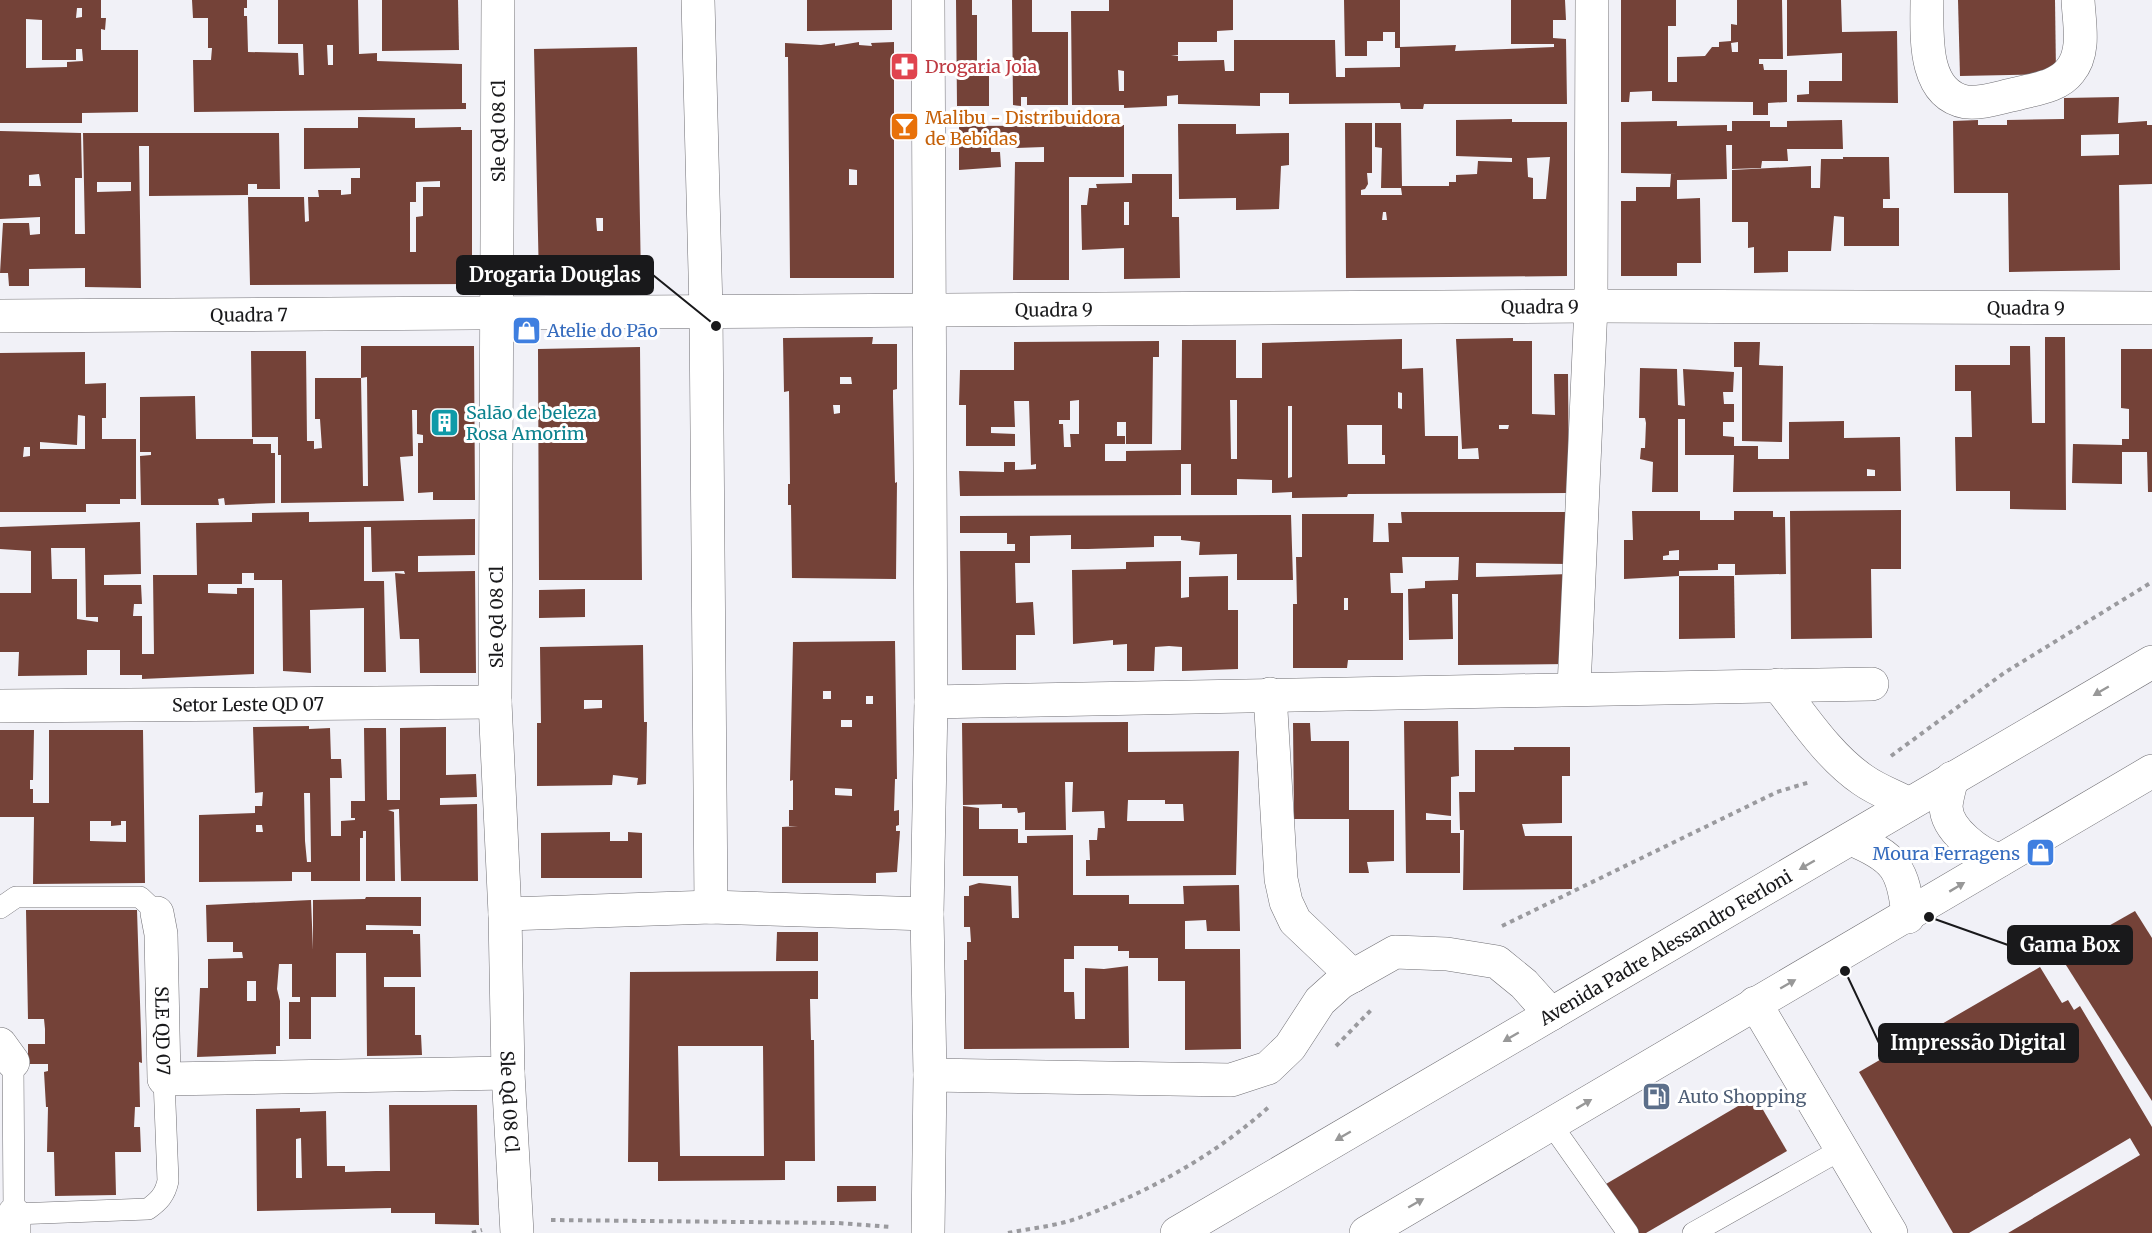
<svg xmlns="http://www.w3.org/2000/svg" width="2152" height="1233" font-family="Merriweather,serif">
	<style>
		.building { fill: #744238; fill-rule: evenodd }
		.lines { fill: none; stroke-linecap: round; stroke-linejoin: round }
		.lane-casing { stroke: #706f74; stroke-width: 22 }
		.street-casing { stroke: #706f74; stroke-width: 34 }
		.secondary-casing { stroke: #706f74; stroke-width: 34 }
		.path { stroke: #9a9a9e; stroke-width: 4; stroke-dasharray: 4.5 4.5; stroke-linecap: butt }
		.lane { stroke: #fff; stroke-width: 21 }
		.street { stroke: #fff; stroke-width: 33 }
		.secondary { stroke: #fff; stroke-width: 33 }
		.oneway { fill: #989898 }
		.labels { text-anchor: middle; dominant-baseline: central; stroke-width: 6; stroke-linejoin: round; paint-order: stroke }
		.health-label { font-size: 18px; fill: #be3a42; stroke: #fff; text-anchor: start }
		.food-label { font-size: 18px; fill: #c56008; stroke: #fff; text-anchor: start }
		.street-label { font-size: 18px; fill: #19191b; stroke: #fff }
		.shop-label { font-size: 18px; fill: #366cbe; stroke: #fff; text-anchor: start }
		.culture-label { font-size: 18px; fill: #0d838f; stroke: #fff; text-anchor: start }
		.service-label { font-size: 18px; fill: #4e5e75; stroke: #fff; text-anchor: start }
		.leader { fill: none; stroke: #19191b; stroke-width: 2 }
		.callout-dot { fill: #19191b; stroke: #fff; stroke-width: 2 }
		.callout { fill: #19191b; stroke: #19191b; stroke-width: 2 }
		.callout-label { font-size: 20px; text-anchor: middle; font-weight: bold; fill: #fff }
	</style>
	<rect width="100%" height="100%" fill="#f1f1f7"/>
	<!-- building -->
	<g class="building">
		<path d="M0,0H101V18H106L105,30L101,29V50H138V112L82,113V123H0ZM77,8H82V17L76,18ZM26,19L42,20V60H76V49H82L83,61L67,62V67L26,68Z"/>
		<path d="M192,0H247V8H244V16H247L248,52L298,53L299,75H304L303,44H278V0H358L359,54L377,53V61L462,64V103H466V109L194,112L193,60H211L212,48H208V18H193ZM327,45H333V65H328Z"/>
		<path d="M382,0H458L459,50L382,51Z"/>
		<path d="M807,0H892V30L807,31Z"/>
		<path d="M956,0H972V15H977V63H989V106H957Z"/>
		<path d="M1012,0H1032V32H1068V105H1027V97H1021V106L1013,105Z"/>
		<path d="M1109,0H1233V30L1217,31V42H1178V55L1171,56H1178V61L1224,60L1225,71H1234V40H1335L1336,77H1345V68L1400,67V47L1456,45L1455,51L1554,47V44H1511V0H1565L1566,20H1553V38L1566,39L1567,104H1424L1423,109H1401L1400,103L1289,104V93H1260V106L1178,104V95L1167,96V106L1124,108V105H1072L1071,11H1109ZM1118,70L1124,71V91H1119Z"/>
		<path d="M1344,0H1400V48H1395V32H1383V41H1367V56H1345Z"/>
		<path d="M1621,0H1676V26H1668V82H1677V57L1705,56L1712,47H1719V42L1731,41V24L1737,25V0H1782L1783,59H1759V64H1763L1764,70H1787V102L1768,103V115H1753V102L1652,101V91L1630,92L1629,102H1621ZM1738,42V52H1732L1731,43Z"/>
		<path d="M1787,0H1841L1842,32L1897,31L1898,103L1797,102V95L1809,94V81H1842V53L1787,56Z"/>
		<path d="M1958,0H2055L2056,74L1960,76Z"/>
		<path d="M859,42V45L872,46L871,43L894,42V56H891L892,76H894V278H790L788,57H785V43L821,45L835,43V46ZM849,169L857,170V185H849Z"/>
		<path d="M637,47L641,281H539L534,49ZM596,218H603V231H597Z"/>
		<path d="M2119,97L2118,123L2147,121V125H2152V184L2119,185L2120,270L2009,272L2008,193H1954L1953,121L1978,120V125H2007V120L2064,119V98ZM2119,134V155L2081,156V135Z"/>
		<path d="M358,117L415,118V128L461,127V130H472V284L250,285L248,197H304L305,222L309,221L308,197H319L318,190H341V195L351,194V178H360V168L304,169V128H358ZM440,181V187H423V216L416,217V252H410V202H416V182Z"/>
		<path d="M1512,119V122H1567V276L1346,278L1345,123H1372V173H1367L1368,184L1365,189L1361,190V195H1402L1401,188H1381L1382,148L1375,147V123H1401L1402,186H1449V182H1456V175L1477,174L1478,161L1512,162V158L1456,156V120ZM1550,157L1546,199H1533V178L1528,177L1527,158ZM1383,212H1386L1387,220H1382Z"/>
		<path d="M1842,120L1843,149H1787L1788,161H1762L1761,168L1732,169V145H1726L1727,179L1677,180V199L1700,198L1701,263H1677V276H1621V201H1636V187H1670L1671,174H1677L1621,173V122L1677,121V126L1727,125V131H1732V121H1770V127H1787V121Z"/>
		<path d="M1178,124H1236V134L1289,133V165L1281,166L1279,209L1236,210V198L1179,199Z"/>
		<path d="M1124,125V177H1069V280H1013L1015,162H1044V147L1013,148V137L991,138V152H1000L1001,167L959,170V126Z"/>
		<path d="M0,131L81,133L82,178H75V234H85L83,133H279L280,189H257V184H248V195L149,196V146H139L141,288L85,287V268L29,269V286H9L8,273H0L3,223H29L30,235L40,234V217L0,219ZM39,174L41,186H29V175ZM97,182H131V191L97,192Z"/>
		<path d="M1843,157H1889L1890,199H1883V208H1899V246H1844V217L1834,216L1831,251H1788V272L1754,273V247L1748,248V222H1732V170L1811,166V188H1820L1821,159H1843Z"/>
		<path d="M1132,174H1172V217H1179L1180,278L1124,279V248L1082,250L1081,205H1087L1089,188H1097L1096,184L1132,183ZM1124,202H1129V225H1124Z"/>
		<path d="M873,337L872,344H897V389L893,390V397L895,483L897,482L896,579L792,578L791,505H788V484H790L789,391L784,392L783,338ZM840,377H851L852,384H840ZM833,405H840V413L834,414Z"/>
		<path d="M2045,337H2065L2066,510L2010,509V491H1956L1955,437H1972L1971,394V391H1955V365H2010V346H2030L2032,423H2045Z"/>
		<path d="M1513,338V341H1532V414L1555,415L1554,374H1568L1569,493L1348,494L1347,497L1292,498V492L1272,493V480L1237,479V495H1191V464H1181V495L960,496L959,471L1004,472V462H1015V470L1036,469V464L1031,465L1029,401H1014L1015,427H991V433L1015,434V446H966V405H959L960,370H1014V342L1159,341V357H1153L1152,444H1126V422H1117V436H1125V444H1105V461H1126V451L1181,450L1182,340H1236V378H1262V343L1402,339V369L1423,368L1425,436H1458V459H1479L1478,448L1462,449L1456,339ZM1398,392L1402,393V409L1398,408ZM1079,400V434H1070L1071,447H1064L1063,424H1059V420H1070V401ZM1230,400H1237V459H1231ZM1288,406H1292V477L1288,478ZM1347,425H1382V455H1385V464H1348ZM1499,425H1509L1508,429H1499Z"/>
		<path d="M1734,342H1760L1759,365L1783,366L1782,442L1742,441V367H1734Z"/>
		<path d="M361,346H474L475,500H433V492L418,493V443H423V435L417,434V410H412L413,456L400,457L404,501L281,503V455H278V437H252L251,351H306L307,441H314V449L322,448L320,419H315V378H361L363,486H368L367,377L361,378Z"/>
		<path d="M640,347L642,580H539L538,349ZM586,436L587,440L564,441V437Z"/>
		<path d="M2121,349H2152V492H2148L2147,452H2122V484L2072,483L2073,444L2122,445V439H2129V409L2121,408Z"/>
		<path d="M85,352V384L106,383V418H102V439H136V499H120V504H86V512H0V353ZM78,415L85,416V449H40V442L77,445ZM24,447H30V456L23,457Z"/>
		<path d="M1640,368L1677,369L1678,405L1685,406L1683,369L1734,372L1733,392H1723L1724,404H1734V422H1723V436L1734,437V446H1758V459H1789V422L1844,421V438L1900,437L1901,491L1733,492L1734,455H1685V419H1678V492H1652L1653,462L1640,459L1641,448H1645L1646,423L1645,418H1639ZM1867,469L1875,470V476H1867Z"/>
		<path d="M195,396L196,439H253V444H271V453H275V503L225,505L224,498L218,499L219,505H141L140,456L151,455V452H140V397Z"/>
		<path d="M1901,510V569H1871L1872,638L1791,639L1790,511Z"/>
		<path d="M1632,511H1700V520H1734V511H1773V517H1785L1786,574L1735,575V564H1718V570L1679,571V576L1624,579V540H1633ZM1679,550V560H1663V556L1669,555V551Z"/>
		<path d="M309,512V522L475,519V555L418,556V572L475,571L476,673H420L419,639H400L395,573L405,574L404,571L372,572L371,527H364V581H384L386,672H364V608L310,610L311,673L283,671L282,580H254V573H242V584H208V593L237,594V588H254V674L142,679V675H120V650H87V675L18,676L19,652H0V593H31V551L0,549V527L140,522L141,574L104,575V585H141L142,604H134L133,616H142V654H154L153,575H197L196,523L252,522V513ZM51,548H85L86,617H98V622L77,619V579H52Z"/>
		<path d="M1401,512H1569V564L1476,563V577L1569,574V664L1458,665V594H1452L1453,639L1409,640L1408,589L1425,588V581L1458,580L1459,557H1402L1403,573H1390L1391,593H1403V660H1348L1347,668H1293V604H1297L1296,557H1302V514H1374L1373,542H1389L1388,523H1402ZM1344,598H1348V610H1344Z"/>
		<path d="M1291,515L1293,580H1237V554L1199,555L1200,542L1181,540V536H1154V547L1088,549H1071V535L1030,536V563H1015L1016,603L1033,602L1035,635H1016V670H962L960,551H1015V544H1007V533H960V516Z"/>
		<path d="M1181,561V598L1189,597V577L1228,576V610H1238V669L1182,671V647L1169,646L1155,647L1154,671H1127V644L1113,645V640L1073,644L1072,570L1126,569V562Z"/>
		<path d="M1679,576H1734L1735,638L1679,639Z"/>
		<path d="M585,589V617L539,618V590Z"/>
		<path d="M895,641L897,779H895L894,811L899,810V825L896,826V831H900L897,872L876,873V883H782V827L798,826H789V810H793V780L790,781L793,642ZM823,691H831V699H823ZM866,696H873V704H866ZM841,720H852V727H841ZM835,788L852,789V796L835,795Z"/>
		<path d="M643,645L644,722H647L646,784L637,785L638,778L613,775L612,785L537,786V723H541L540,647ZM584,700H602V708L584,709Z"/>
		<path d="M1404,721H1458L1459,776L1451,777V816L1426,813V820H1451V833H1460V873H1406Z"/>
		<path d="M1128,722V752L1239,751L1236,875L1086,876V860H1090L1089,840H1097L1098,828H1105L1104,811L1072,812L1073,782H1065L1066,830H1025V812L1018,813L1017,808H1002V804L963,805L962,723ZM1128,800H1165V804H1183L1184,821H1127Z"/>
		<path d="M1293,723H1310L1311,741H1349V810H1394V861L1367,862L1369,873H1349V819H1294Z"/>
		<path d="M309,726V729L330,728L331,759H341L342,778H330L331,836H341V821L355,820V818H351V801H365L364,728H386L387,800H400V728L446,727V775L476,774L477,797L440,798V805L477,804L478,881H401L399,809L388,810L394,812L395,881H366V831H363V838H360V881H311V872H292V881L199,882V815L255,813V806H262L263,792L255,793L253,727ZM304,793H310L311,862H307L305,841ZM256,825H262L263,832H256Z"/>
		<path d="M0,730H34L33,780H30V789H33V803H49V730H143L145,883L33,884L34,817H0ZM90,821H111V826L121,825V821H126V842L90,841Z"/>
		<path d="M1514,747H1570V776H1562V823L1522,824L1525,836H1572V889L1463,890L1464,830H1460L1459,792H1475V750H1514Z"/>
		<path d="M963,806L979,808V829H1018V843H1027V836L1073,835V895H1129V904H1184L1183,886L1239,885L1240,931H1207L1206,920L1185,921V949H1240L1241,1049L1185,1050V981H1158V958H1129V951H1118V946H1074V959H1064V992H1074L1075,1019H1085V968L1104,969L1128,966L1129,1048L964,1049V960H967V942H971L970,927H964V896H969V886L979,883L1011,886L1012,918H1019L1018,876H963Z"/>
		<path d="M610,832V841H628V832L642,833V878H541V833Z"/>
		<path d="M366,897H421V926L366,925V930H413V934H420L421,977H384V987H415V1035H421L422,1055L367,1056L366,953H336V997H311V1039H289V1002H300V997H292V964H279L277,989L280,1001V1046H276V1054L197,1057L200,988H208V959L243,958L242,952H233V942H207L206,905L311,900L313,950V900L365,899ZM247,981H256V1001H247Z"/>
		<path d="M26,910H137L142,1063L139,1062L140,1107H135L134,1127H140L141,1152H115L116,1195L55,1196L54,1152H47L48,1107H46L44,1072L48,1071V1064H28V1044H45V1029L44,1019H28Z"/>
		<path d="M2135,911L2152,938V1101L2059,954Z"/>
		<path d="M777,932H818V961H776Z"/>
		<path d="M2040,967L2062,1003L2068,1000L2074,1010L2080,1006L2152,1127V1233H2008L2140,1155L2130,1138L1969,1233H1953L1859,1072Z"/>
		<path d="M818,971V999H810L811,1040H814L815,1161H785V1180L658,1181V1162H628L630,972ZM678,1046H763L764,1156H680Z"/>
		<path d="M1755,1096L1787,1151L1646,1233H1635L1606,1184Z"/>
		<path d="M389,1105H477L479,1225L435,1224V1213H391V1208L257,1211L256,1109L300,1108V1112L326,1111L327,1166H345V1172L376,1171H390ZM301,1138L302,1178H296V1139Z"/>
		<path d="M837,1186H876V1201L837,1202Z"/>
	</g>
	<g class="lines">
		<defs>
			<g id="lane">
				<path d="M0,908L16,897H140L157,913"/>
				<path d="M13,1062L14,1214L148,1209C159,1201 165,1195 168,1181L164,1079"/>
				<path d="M1551,1124L1628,1233"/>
				<path d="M1693,1233L1842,1149"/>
			</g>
			<g id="street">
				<path id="s1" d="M498,0L495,702L505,914L508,1073L517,1233"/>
				<path d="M698,0L706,311L711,907"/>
				<path d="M928,0L931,702L927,914L930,1075L928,1233"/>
				<path d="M1927,0C1927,34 1922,94 1966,102C1981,104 2001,97 2016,94C2034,89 2058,87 2070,71C2086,52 2079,23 2078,0"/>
				<path id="s2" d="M0,316L1591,306L2152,308"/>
				<path d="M1778,685C1803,717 1829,757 1863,780C1877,790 1894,796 1909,804"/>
				<path d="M1574,688L1591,306L1592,0"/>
				<path d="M1270,694L1281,879L1286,902L1295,921L1353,976"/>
				<path d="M931,702L1872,684"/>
				<path id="s3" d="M0,706L495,702"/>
				<path id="s4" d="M157,913L161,934L164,1079L508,1073"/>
				<path d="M505,914L711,907L927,914"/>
				<path d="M1755,1003L1891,1233"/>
				<path d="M0,1044L13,1062"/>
				<path d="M930,1075L1231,1080L1268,1068L1290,1047L1320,1001L1340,983L1395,952L1447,954L1497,962L1524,984L1551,1014"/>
				<path d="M14,1214V1233"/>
			</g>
			<g id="secondary">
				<path d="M1952,778C1950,787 1947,796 1946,806C1946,830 1980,855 2000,860"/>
				<path d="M1851,839C1895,857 1904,869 1908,917"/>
				<path id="s5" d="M1177,1233L2152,662"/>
				<path d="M1366,1233L2152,771"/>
			</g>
		</defs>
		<!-- lane casing -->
		<use href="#lane" class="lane-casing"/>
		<!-- street casing -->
		<use href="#street" class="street-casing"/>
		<!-- secondary casing -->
		<use href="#secondary" class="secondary-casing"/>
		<!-- path -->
		<g class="path">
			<path d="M1891,756L2004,673L2152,582"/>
			<path d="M1502,926L1777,792L1810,782"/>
			<path d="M1336,1046L1373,1008"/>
			<path d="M551,1220L838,1223L892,1227"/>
			<path d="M472,1233L482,1230"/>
			<path d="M1008,1233C1032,1228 1058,1226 1081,1217C1149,1192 1217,1154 1271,1105"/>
		</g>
		<!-- lane -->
		<use href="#lane" class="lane"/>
		<!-- street -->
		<use href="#street" class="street"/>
		<!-- secondary -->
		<use href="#secondary" class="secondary"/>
	</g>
	<!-- one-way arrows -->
	<defs><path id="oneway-solid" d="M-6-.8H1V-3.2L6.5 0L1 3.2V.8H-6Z" transform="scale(1.5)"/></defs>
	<g class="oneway">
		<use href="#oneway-solid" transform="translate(2101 691) rotate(150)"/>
		<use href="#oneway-solid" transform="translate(1807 865) rotate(150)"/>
		<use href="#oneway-solid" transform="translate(1957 887) rotate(-31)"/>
		<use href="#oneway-solid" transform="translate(1788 984) rotate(-30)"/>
		<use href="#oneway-solid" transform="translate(1511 1037) rotate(150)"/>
		<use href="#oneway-solid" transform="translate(1584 1104) rotate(-31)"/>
		<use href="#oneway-solid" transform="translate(1343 1136) rotate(150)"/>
		<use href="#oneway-solid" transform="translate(1416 1203) rotate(-30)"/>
	</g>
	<!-- icons -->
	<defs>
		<symbol id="pharmacy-square" viewBox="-11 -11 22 22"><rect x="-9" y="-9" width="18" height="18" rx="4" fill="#e0444e" stroke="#fff"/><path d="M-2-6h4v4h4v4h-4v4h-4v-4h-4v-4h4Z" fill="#fff"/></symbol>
		<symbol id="bar-square" viewBox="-11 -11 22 22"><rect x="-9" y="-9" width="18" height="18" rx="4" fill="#e8710a" stroke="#fff"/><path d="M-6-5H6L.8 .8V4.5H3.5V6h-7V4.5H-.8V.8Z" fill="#fff"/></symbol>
		<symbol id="shop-square" viewBox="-11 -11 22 22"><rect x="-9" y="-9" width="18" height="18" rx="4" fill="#3f7fe0" stroke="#fff"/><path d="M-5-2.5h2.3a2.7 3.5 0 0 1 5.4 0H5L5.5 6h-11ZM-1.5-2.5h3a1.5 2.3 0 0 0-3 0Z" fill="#fff"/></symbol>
		<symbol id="building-square" viewBox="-11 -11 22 22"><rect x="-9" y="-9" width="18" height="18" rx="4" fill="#0f9aa8" stroke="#fff"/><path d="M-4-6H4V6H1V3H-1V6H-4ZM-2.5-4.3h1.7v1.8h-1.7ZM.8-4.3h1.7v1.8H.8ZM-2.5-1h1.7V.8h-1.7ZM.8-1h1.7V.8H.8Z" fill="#fff"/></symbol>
		<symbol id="fuel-square" viewBox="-11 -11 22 22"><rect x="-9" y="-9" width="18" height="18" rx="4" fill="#5c6f8a" stroke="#fff"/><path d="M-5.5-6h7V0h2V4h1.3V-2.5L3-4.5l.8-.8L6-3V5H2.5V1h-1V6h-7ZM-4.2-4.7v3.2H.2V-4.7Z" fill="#fff"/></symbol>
	</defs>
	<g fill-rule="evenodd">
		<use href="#pharmacy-square" x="888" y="50" width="33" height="33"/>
		<use href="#bar-square" x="888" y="110" width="33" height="33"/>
		<use href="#shop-square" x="510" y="314" width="33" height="33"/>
		<use href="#building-square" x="428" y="406" width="33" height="33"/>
		<use href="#shop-square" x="2024" y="836" width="33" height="33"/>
		<use href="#fuel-square" x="1640" y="1080" width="33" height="33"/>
	</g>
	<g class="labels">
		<!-- health labels -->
		<g class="health-label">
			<text x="925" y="66">Drogaria Joia</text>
		</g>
		<!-- food labels -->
		<g class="food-label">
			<text x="925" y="117">Malibu - Distribuidora<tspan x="925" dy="21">de Bebidas</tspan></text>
		</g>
		<!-- street labels -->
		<g class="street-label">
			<text transform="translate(498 131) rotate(-90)">Sle Qd 08 Cl</text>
			<text stroke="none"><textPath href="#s2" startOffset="1540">Quadra 9</textPath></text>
			<text stroke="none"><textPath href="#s2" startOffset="2026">Quadra 9</textPath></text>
			<text stroke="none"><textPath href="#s2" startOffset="1054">Quadra 9</textPath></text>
			<text stroke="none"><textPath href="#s2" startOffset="249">Quadra 7</textPath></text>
			<text transform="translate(496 617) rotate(-90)">Sle Qd 08 Cl</text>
			<text stroke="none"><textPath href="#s3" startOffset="248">Setor Leste QD 07</textPath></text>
			<text stroke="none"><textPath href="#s5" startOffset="566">Avenida Padre Alessandro Ferloni</textPath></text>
			<text stroke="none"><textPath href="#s4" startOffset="118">SLE QD 07</textPath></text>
			<text stroke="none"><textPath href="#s1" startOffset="1102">Sle Qd 08 Cl</textPath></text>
		</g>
		<!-- shop labels -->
		<g class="shop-label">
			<text x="547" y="330">Atelie do Pão</text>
			<text x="2020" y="853" text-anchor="end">Moura Ferragens</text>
		</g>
		<!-- culture labels -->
		<g class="culture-label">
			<text x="466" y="412">Salão de beleza<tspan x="466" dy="21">Rosa Amorim</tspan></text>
		</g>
		<!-- service labels -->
		<g class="service-label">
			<text x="1678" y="1096">Auto Shopping</text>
		</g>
	</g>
	<!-- callouts -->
	<path class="leader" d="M716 326L653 275M1929 917L2008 945M1845 971L1879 1043"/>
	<g class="callout-dot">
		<circle cx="716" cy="326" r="6"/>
		<circle cx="1929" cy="917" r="6"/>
		<circle cx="1845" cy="971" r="6"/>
	</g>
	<g class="callout">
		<rect x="457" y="256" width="196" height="38" rx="6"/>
		<rect x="2008" y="926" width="124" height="38" rx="6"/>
		<rect x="1879" y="1024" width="199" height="38" rx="6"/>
	</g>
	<g class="callout-label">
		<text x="555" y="282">Drogaria Douglas</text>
		<text x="2070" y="952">Gama Box</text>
		<text x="1978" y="1050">Impressão Digital</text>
	</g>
</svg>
